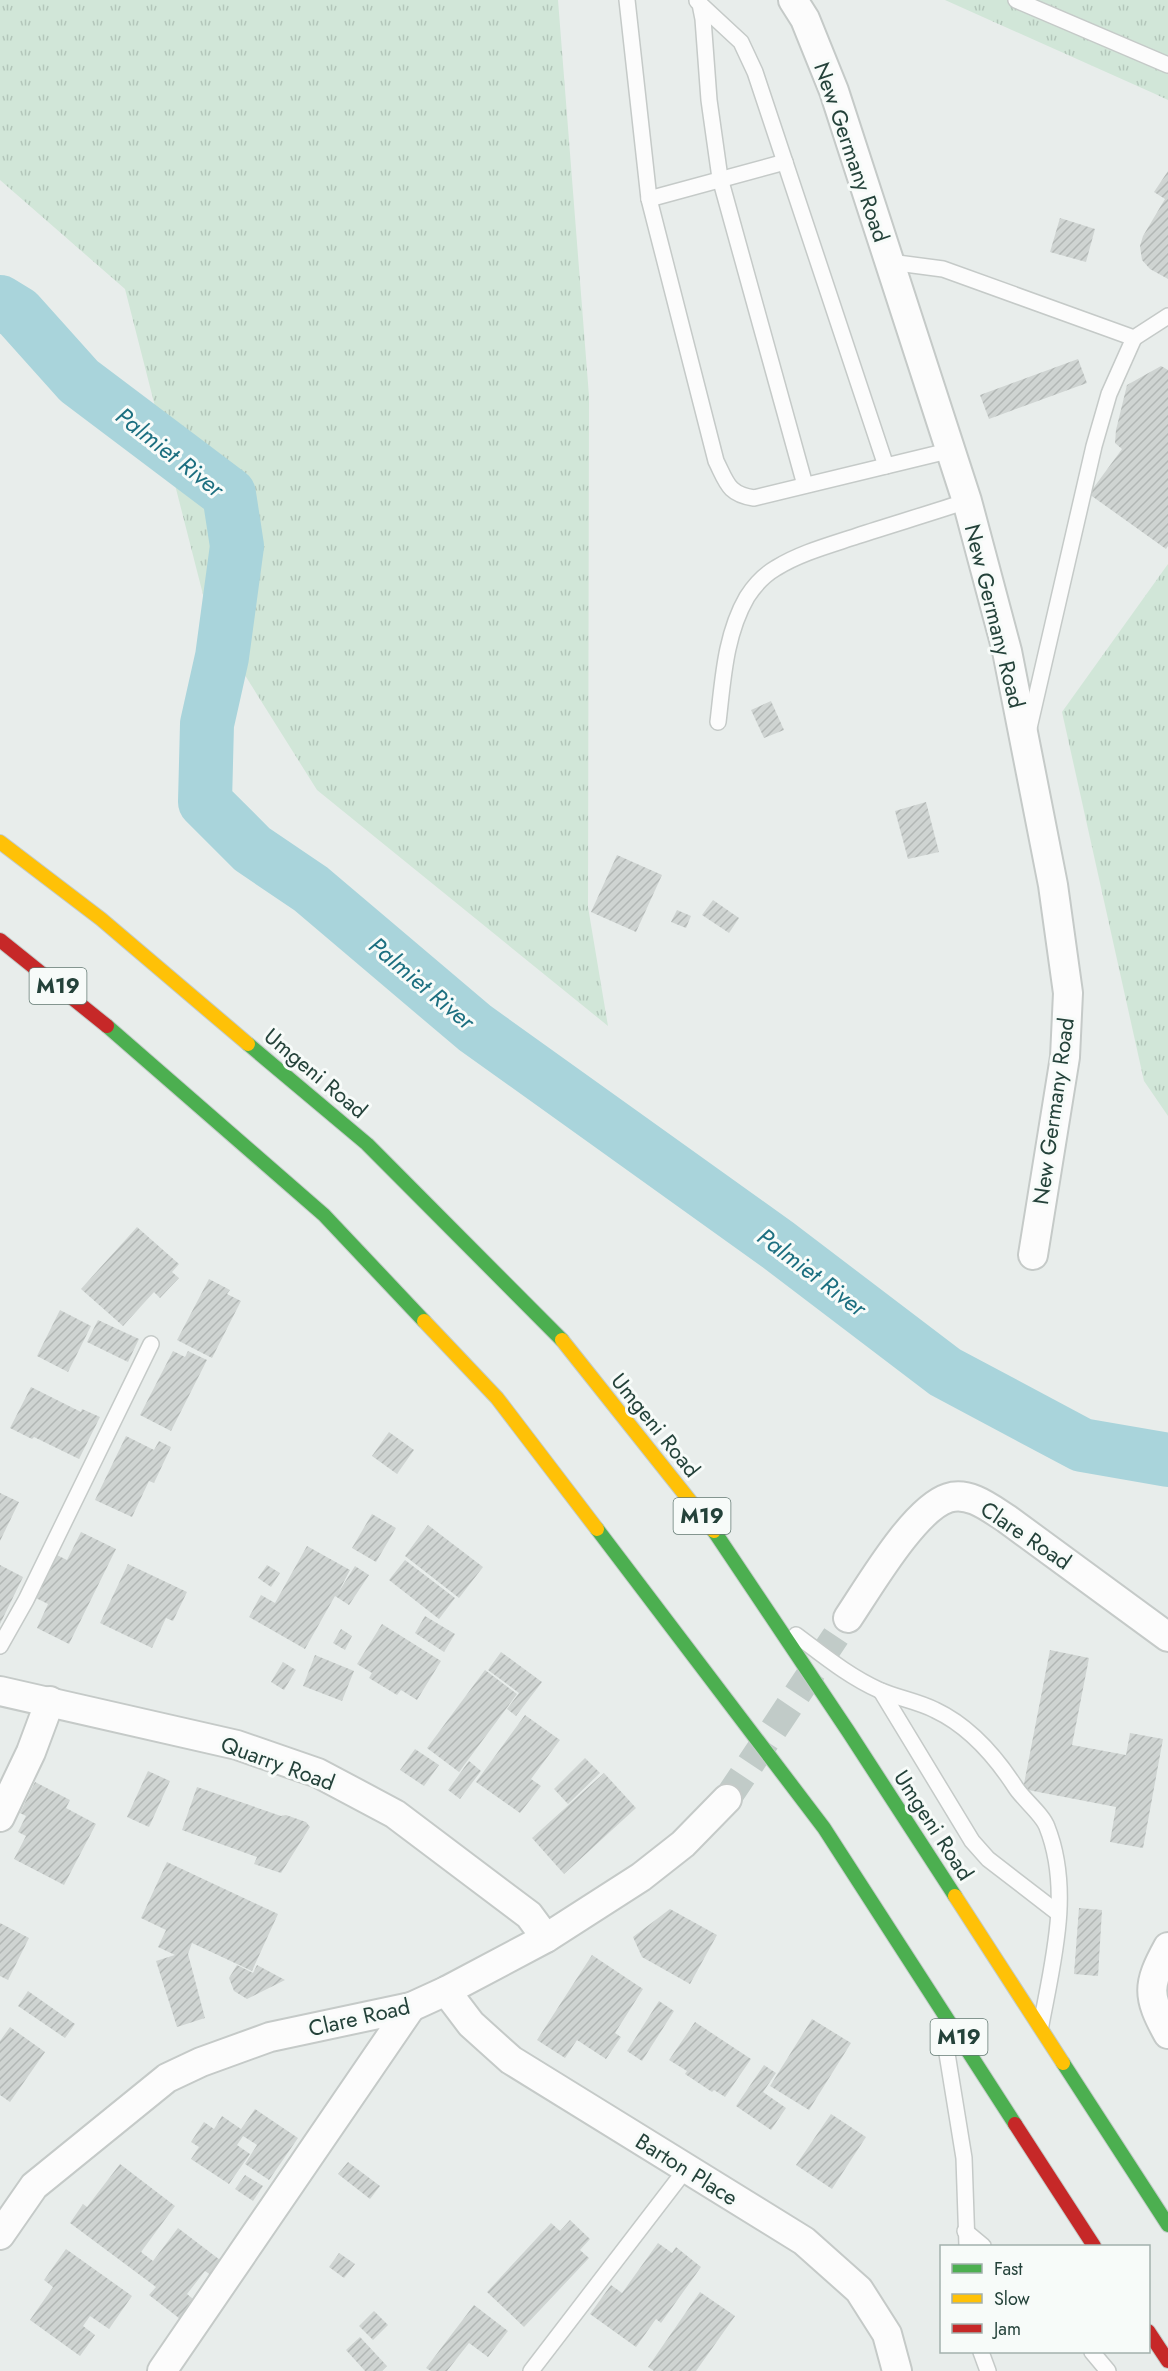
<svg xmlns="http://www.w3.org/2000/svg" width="1168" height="2371" font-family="Jost,sans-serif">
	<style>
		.grass { fill: url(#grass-tufts) }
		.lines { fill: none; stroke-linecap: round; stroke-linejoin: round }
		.river { stroke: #a9d4db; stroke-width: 54 }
		.building { fill: url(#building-hatch) }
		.street-tunnel { stroke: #c1cbc8; stroke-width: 28; stroke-dasharray: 28 14; stroke-linecap: butt }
		.lane-casing { stroke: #c5cac8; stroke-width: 18 }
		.street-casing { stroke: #c5cac8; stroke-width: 32 }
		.fast-casing { stroke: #c3ccc9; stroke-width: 16 }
		.slow-casing { stroke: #c3ccc9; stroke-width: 16 }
		.jam-casing { stroke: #c3ccc9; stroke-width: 16 }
		.lane { stroke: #fcfcfc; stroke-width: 15 }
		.street { stroke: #fcfcfc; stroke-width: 28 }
		.fast { stroke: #4caf50; stroke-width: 14 }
		.slow { stroke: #ffc107; stroke-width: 14 }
		.jam { stroke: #c62828; stroke-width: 14 }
		.labels { text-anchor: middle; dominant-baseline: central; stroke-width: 6; stroke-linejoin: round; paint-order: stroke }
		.shield { fill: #f7fbf9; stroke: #637a73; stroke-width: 1.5 }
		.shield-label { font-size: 21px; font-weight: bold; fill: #24423a }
		.street-label { font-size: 22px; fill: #24423a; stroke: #f7fbf9 }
		.water-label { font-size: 24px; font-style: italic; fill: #1c6f80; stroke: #f7fbf9 }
	</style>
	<defs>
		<pattern id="grass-tufts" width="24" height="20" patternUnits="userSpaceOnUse" patternTransform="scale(1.5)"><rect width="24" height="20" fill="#d1e6d8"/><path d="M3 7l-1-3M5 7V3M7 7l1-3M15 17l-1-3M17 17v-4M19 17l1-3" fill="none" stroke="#b3c6ba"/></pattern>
		<pattern id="building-hatch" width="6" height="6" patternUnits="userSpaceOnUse" patternTransform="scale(1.5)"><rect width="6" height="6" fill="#cfd4d2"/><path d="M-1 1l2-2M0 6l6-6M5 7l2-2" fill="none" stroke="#b2b7b5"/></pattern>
	</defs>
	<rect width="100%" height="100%" fill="#e8edeb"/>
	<!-- grass -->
	<g class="grass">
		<path d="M0,0H558L589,396L588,907L608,1026L317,790L209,618L125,289L0,180Z"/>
		<path d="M945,0H1168V100L1153,93Z"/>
		<path d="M1168,564V1116L1144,1081L1062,712Z"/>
	</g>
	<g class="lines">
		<!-- river -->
		<path class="river" d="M0,302L18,313L79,381L229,494L237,546L222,657L207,724L205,802L252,849L311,889L475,1028L778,1245L945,1372L1082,1445L1168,1460"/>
	</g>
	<!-- building -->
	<g class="building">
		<path d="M1168,171V279L1150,269L1142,260L1140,246L1143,236L1165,199L1154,192Z"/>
		<path d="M1060,218L1095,229L1086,262L1050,252Z"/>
		<path d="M1078,359L1087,383L989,419L980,395Z"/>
		<path d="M1161,366L1168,370V546L1166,549L1089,494L1122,449L1115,443L1116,430L1127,385Z"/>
		<path d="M771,701L784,730L764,738L751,710Z"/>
		<path d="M926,802L939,852L908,859L895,811Z"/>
		<path d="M617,855L662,875L636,932L591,912Z"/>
		<path d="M713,900L739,918L729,933L702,915Z"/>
		<path d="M677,910L691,916L686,928L671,922Z"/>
		<path d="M137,1227L179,1264L172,1272L179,1278L160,1298L154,1292L123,1326L81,1289Z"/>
		<path d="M209,1279L230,1290L227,1294L241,1301L212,1358L177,1340Z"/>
		<path d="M60,1310L91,1326L68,1372L37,1356Z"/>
		<path d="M98,1320L139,1339L128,1362L87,1342Z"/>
		<path d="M173,1351L185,1357L188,1351L207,1360L171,1431L140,1415Z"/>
		<path d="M31,1387L81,1412L82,1409L100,1417L79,1459L34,1437L32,1439L10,1428Z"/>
		<path d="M389,1432L414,1450L397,1474L372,1456Z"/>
		<path d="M126,1436L154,1450L159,1441L171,1447L154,1483L149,1481L132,1517L95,1500Z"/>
		<path d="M0,1493L19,1502L0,1541Z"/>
		<path d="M372,1514L396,1528L376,1562L352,1548Z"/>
		<path d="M428,1525L483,1567L459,1598L405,1556Z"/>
		<path d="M81,1532L116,1549L69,1644L37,1628L48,1604L36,1598L57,1555L67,1560Z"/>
		<path d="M307,1546L350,1570L338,1593L355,1566L369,1575L349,1605L335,1596L305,1649L249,1617L261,1595L275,1603Z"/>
		<path d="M405,1560L455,1598L439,1619L389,1580Z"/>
		<path d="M128,1564L187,1592L173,1621L166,1618L152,1648L100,1623Z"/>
		<path d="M0,1565L23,1577L0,1624Z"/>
		<path d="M267,1565L280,1573L271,1587L258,1578Z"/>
		<path d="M425,1616L455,1634L444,1652L415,1633Z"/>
		<path d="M382,1624L441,1661L417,1700L401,1690L397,1695L369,1678L372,1673L357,1664Z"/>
		<path d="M341,1629L352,1636L345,1650L333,1643Z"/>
		<path d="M1050,1650L1089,1658L1072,1745L1126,1755L1130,1733L1163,1739L1143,1848L1110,1842L1116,1807L1023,1789Z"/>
		<path d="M501,1652L542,1682L516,1716L507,1709L519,1693L488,1670Z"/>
		<path d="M315,1655L354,1671L342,1701L303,1686Z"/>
		<path d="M283,1662L296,1670L284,1690L271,1682Z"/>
		<path d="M485,1670L517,1694L459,1772L427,1748Z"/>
		<path d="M525,1715L560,1740L531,1779L541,1786L520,1813L476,1782Z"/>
		<path d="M415,1749L439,1765L424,1786L400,1770Z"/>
		<path d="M585,1758L600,1773L568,1804L554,1789Z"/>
		<path d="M469,1761L481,1771L460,1799L448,1790Z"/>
		<path d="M148,1771L170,1781L149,1827L127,1817Z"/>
		<path d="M604,1773L636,1808L564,1874L532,1838Z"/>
		<path d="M35,1782L70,1800L66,1808L96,1824L64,1885L14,1859L26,1836L18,1832L26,1816L20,1813Z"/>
		<path d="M197,1787L281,1816L286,1815L306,1822L310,1827L281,1873L254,1864L257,1857L182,1830Z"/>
		<path d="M167,1862L278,1914L252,1971L192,1943L188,1954L205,2018L177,2027L156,1961L175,1955L158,1947L166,1930L141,1918Z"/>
		<path d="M1079,1908L1102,1910L1098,1976L1074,1974Z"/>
		<path d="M670,1909L717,1935L690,1984L642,1957L633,1937Z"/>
		<path d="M0,1923L29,1938L8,1980L0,1976Z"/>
		<path d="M592,1955L643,1989L615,2033L621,2037L606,2059L577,2040L565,2058L537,2040Z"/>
		<path d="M237,1965L253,1973L257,1965L285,1980L247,1999L234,1991L229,1978Z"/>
		<path d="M28,1991L75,2024L65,2038L18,2006Z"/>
		<path d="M659,2001L674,2011L642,2061L627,2051Z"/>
		<path d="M812,2019L851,2043L809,2110L770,2086Z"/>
		<path d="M695,2022L751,2059L725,2097L714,2090L712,2092L685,2074L687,2071L669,2060Z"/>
		<path d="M10,2027L45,2052L10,2102L0,2095V2041Z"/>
		<path d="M764,2065L776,2073L763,2092L786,2108L771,2130L736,2106Z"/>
		<path d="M255,2109L298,2138L269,2180L245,2164L257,2145L243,2136L237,2145L250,2154L229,2184L191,2159L199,2147L191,2142L204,2122L214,2129L222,2116L241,2129Z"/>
		<path d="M831,2114L866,2137L832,2189L796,2165Z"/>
		<path d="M348,2162L380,2186L370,2199L338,2174Z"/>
		<path d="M120,2164L175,2206L141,2252L153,2261L178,2228L224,2263L214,2277L205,2271L187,2294L198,2303L184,2322L149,2295L156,2287L70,2223L83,2204L87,2207Z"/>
		<path d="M245,2175L263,2186L253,2201L235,2189Z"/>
		<path d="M570,2220L590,2239L580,2250L589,2258L524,2327L487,2292L551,2223L560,2231Z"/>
		<path d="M658,2243L672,2253L676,2247L701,2267L661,2323L656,2319L636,2347L590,2314L611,2285L622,2293Z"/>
		<path d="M66,2249L132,2296L109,2329L90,2316L83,2326L95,2335L80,2356L30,2320L53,2287L44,2280Z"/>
		<path d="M339,2253L355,2264L344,2278L329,2267Z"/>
		<path d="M700,2292L735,2316L696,2371H654L648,2367Z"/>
		<path d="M474,2305L508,2331L488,2357L469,2343L447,2371H431L426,2368Z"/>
		<path d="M374,2311L388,2325L373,2340L359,2326Z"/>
		<path d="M360,2337L387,2366L382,2371H365L346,2350Z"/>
	</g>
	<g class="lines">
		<!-- street-tunnel -->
		<path class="street-tunnel" d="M727,1799L848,1618"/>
		<defs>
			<g id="lane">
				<path d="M627,0L649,199L716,461C727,483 728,494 754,498L952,450"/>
				<path d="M1016,0L1168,65"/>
				<path d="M697,1L700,4L703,19L709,100L720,178L805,485"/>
				<path d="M700,4L741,42L755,72L886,466"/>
				<path d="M649,199L785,162"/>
				<path d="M890,262L943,269L1134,338L1168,316"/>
				<path d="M718,722C723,680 725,635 747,597C754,586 764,575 776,568C800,553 830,545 857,536C894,524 931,513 967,501"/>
				<path d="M1029,728L1094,446L1109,394L1134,338"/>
				<path d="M796,1635C823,1655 848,1676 879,1690C897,1698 917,1701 935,1710C969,1726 996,1757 1016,1788C1024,1800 1043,1815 1047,1827C1072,1890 1053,1961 1041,2025"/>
				<path d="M0,1646L26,1600L151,1344"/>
				<path d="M881,1691L972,1841L988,1859L1058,1913"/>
				<path d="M943,2029L964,2158L967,2246"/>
				<path d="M965,2231L983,2246"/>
				<path d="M981,2352L988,2371"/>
				<path d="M1092,2352L1108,2371"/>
				<path d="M531,2371L686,2169"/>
			</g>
			<g id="street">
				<path d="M793,0L805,19L834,91L967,501L1007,651L1053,885L1068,993L1065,1057L1033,1255"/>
				<path d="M848,1618C869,1587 914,1509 948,1498C969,1491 990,1508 1007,1519L1168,1637"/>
				<path d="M0,1691L237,1745L318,1773L395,1814L529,1915L546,1938"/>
				<path d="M0,1817L31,1752L50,1701"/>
				<path d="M1168,1947C1147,1985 1147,1996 1168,2034"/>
				<path d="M446,1991L471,2024L511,2060L804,2241L859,2290L887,2334L897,2371"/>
				<path d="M0,2235L34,2186L167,2078L201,2062L270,2037L411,2007L446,1991L546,1938L641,1877L683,1844L727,1799"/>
				<path d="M162,2371L411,2007"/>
			</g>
			<g id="fast">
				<path d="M107,1026L324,1215L424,1321"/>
				<path d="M248,1044L367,1144L562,1340"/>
				<path d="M597,1529L824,1828L1015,2124"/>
				<path d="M714,1531L848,1731L955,1896"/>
				<path d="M1063,2063L1168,2225"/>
			</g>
			<g id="slow">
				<path d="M0,842L101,919L248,1044"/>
				<path d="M424,1321L497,1398L597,1529"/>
				<path d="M562,1340L714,1531"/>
				<path d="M955,1896L1063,2063"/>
			</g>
			<g id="jam">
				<path d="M0,940L107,1026"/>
				<path d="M1015,2124L1094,2246"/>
				<path d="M1148,2331L1168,2361"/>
			</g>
		</defs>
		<!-- lane casing -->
		<use href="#lane" class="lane-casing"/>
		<!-- street casing -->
		<use href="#street" class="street-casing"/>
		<!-- fast casing -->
		<use href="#fast" class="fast-casing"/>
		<!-- slow casing -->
		<use href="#slow" class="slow-casing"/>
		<!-- jam casing -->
		<use href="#jam" class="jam-casing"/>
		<!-- lane -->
		<use href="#lane" class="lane"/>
		<!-- street -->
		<use href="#street" class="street"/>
		<!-- fast -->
		<use href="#fast" class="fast"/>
		<!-- slow -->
		<use href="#slow" class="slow"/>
		<!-- jam -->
		<use href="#jam" class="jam"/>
	</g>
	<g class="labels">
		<!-- shield labels -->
		<g class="shield">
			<rect x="29.5" y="968" width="57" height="36" rx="4.5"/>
			<rect x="673.5" y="1498" width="57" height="36" rx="4.5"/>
			<rect x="930.5" y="2019" width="57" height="36" rx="4.5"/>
		</g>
		<g class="shield-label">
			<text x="58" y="986">M19</text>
			<text x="702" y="1516">M19</text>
			<text x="959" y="2037">M19</text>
		</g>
		<!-- street labels -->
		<g class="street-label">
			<text transform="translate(852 152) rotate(71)">New Germany Road</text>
			<text transform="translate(995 616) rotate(76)">New Germany Road</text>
			<text transform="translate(316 1073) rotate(40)">Umgeni Road</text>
			<text transform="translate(1053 1111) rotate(-82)">New Germany Road</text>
			<text transform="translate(656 1425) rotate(51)">Umgeni Road</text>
			<text transform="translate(1026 1535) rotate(34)">Clare Road</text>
			<text transform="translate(278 1763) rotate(20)">Quarry Road</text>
			<text transform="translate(934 1825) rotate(57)">Umgeni Road</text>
			<text transform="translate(359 2017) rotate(-13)">Clare Road</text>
			<text transform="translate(687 2169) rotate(32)">Barton Place</text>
		</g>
		<!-- water labels -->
		<g class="water-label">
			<text transform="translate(170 452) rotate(38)">Palmiet River</text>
			<text transform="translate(422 983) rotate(40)">Palmiet River</text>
			<text transform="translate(812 1272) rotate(37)">Palmiet River</text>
		</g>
	</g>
	<!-- legend -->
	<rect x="940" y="2245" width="210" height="108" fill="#f7fbf9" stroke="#a3b1ad" stroke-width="1.5"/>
	<rect x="952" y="2264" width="30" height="9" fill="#4caf50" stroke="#a3b1ad" stroke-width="1.5"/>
	<text x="994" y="2275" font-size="18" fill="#24423a">Fast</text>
	<rect x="952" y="2294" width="30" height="9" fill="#ffc107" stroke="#a3b1ad" stroke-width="1.5"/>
	<text x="994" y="2305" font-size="18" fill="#24423a">Slow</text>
	<rect x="952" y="2324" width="30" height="9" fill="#c62828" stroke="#a3b1ad" stroke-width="1.5"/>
	<text x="994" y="2335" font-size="18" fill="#24423a">Jam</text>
</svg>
